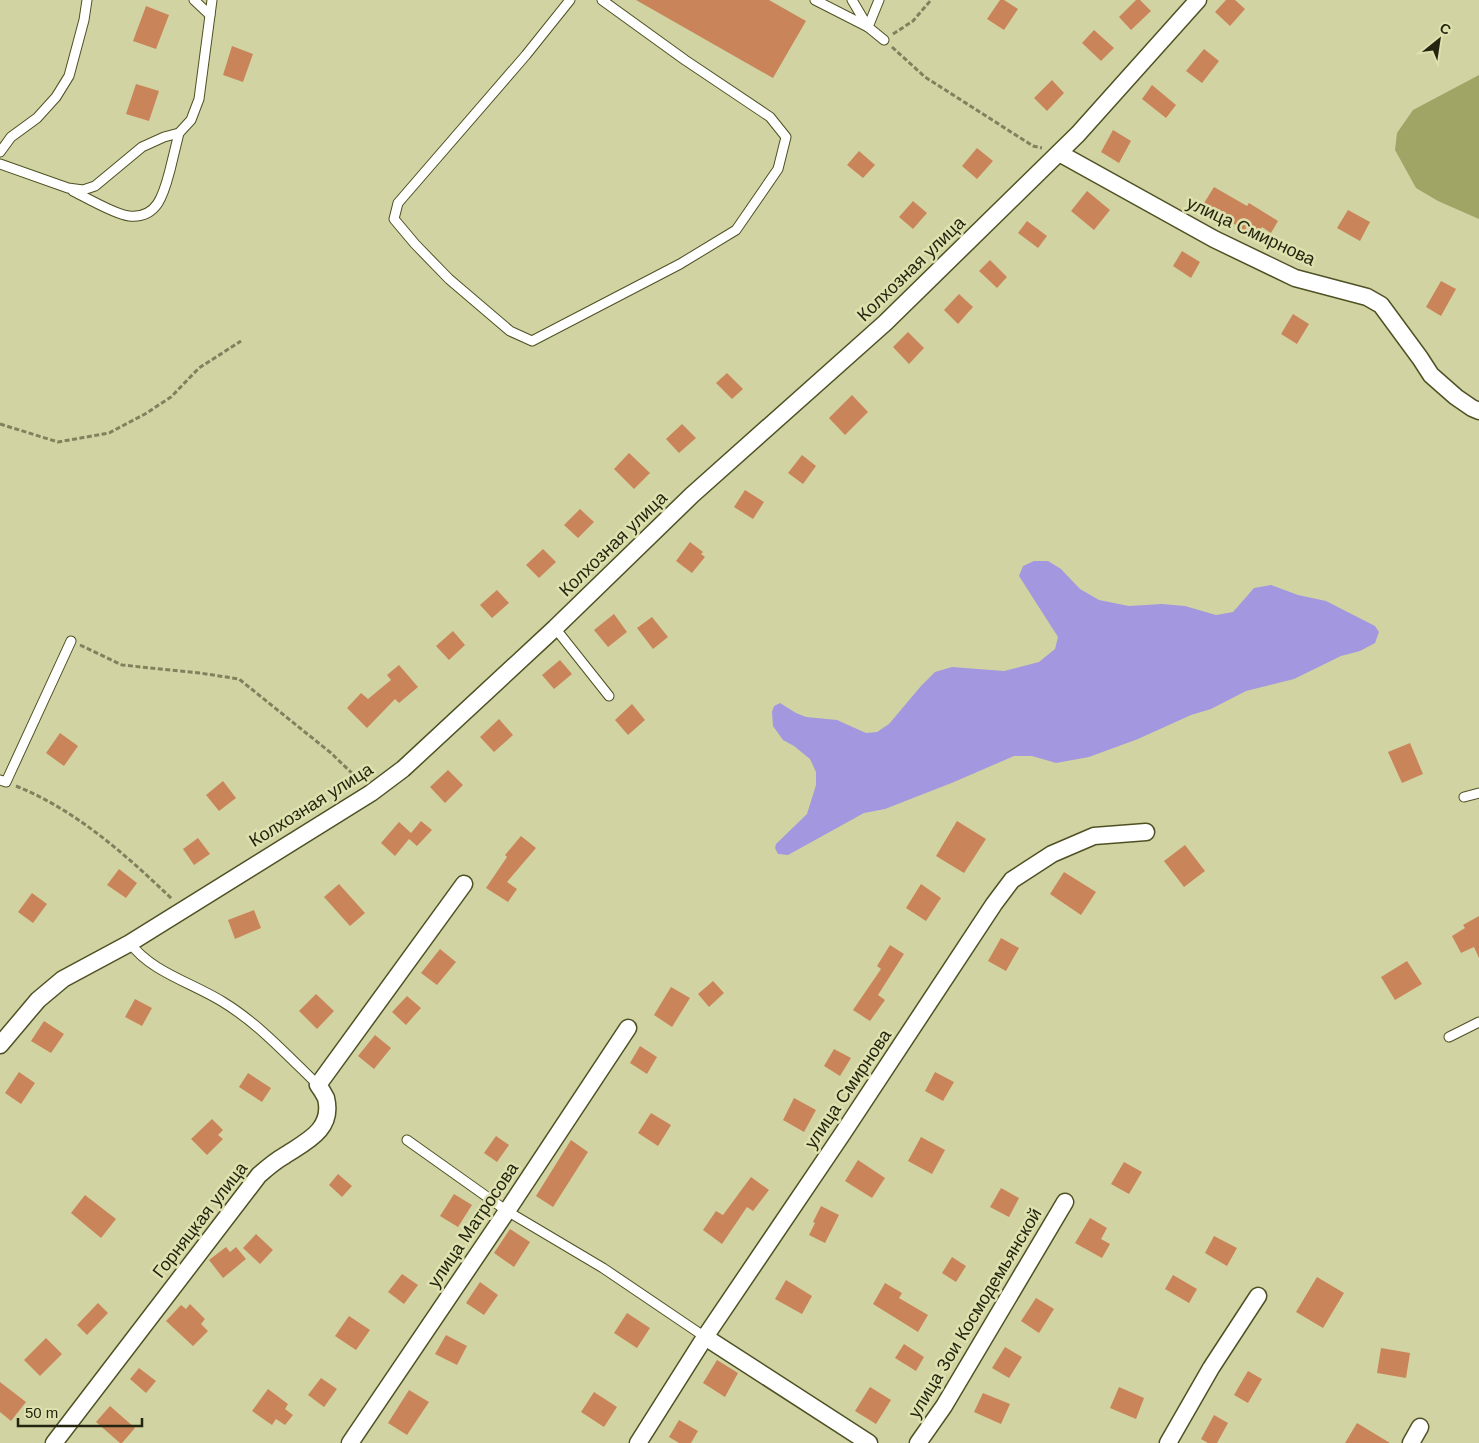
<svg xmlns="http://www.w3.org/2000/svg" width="1479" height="1443" font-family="Arial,sans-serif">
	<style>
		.green { fill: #a0a465 }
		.water { fill: #a397df }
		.building { fill: #ca845a }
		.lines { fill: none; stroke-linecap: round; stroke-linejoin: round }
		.service-casing { stroke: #4f5123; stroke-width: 11 }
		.minor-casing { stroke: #4f5123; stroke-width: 19 }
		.path { stroke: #80825e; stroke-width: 3; stroke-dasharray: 5 2.5; stroke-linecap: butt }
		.service { stroke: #fff; stroke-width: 9 }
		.minor { stroke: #fff; stroke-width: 16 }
		.labels { text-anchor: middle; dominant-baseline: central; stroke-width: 5; stroke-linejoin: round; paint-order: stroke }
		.street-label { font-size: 18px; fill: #242511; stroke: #dee1ae }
	</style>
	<rect width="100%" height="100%" fill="#d1d4a2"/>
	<!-- green -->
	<path class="green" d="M1479,75V219L1438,201L1416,188L1395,150L1397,133L1413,110Z"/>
	<!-- water -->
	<path class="water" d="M1034,561H1048L1061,569L1080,589L1099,600L1129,606L1162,604L1185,606L1216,615L1233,612L1254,588L1271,585L1298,595L1326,601L1375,626L1379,632L1375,643L1360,651L1341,656L1294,679L1246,691L1211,709L1191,715L1138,739L1089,757L1056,763L1032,756H1014L954,782L885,809L864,813L788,855L778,854L775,848L776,844L807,814L816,785V772L810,759L794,746L783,740L773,726L772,712L774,706L780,703L796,713L806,717L837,720L866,733L877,732L889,724L921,686L935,672L952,667L1004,671L1039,662L1055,649L1058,637L1019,576L1023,566Z"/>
	<!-- building -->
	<g class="building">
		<path d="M636,0H769L806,21L773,78Z"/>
		<path d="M1000,0H1004L1018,9L1004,30L987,19Z"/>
		<path d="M1136,0H1140L1151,11L1131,30L1119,17Z"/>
		<path d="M1226,0H1235L1245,9L1230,26L1215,12Z"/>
		<path d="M146,6L169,15L156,49L133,41Z"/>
		<path d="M1094,30L1114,48L1101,61L1082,43Z"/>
		<path d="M232,46L253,54L243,82L223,75Z"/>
		<path d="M1204,49L1219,61L1202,83L1186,71Z"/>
		<path d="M1052,80L1064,93L1047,111L1034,98Z"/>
		<path d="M136,84L159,91L149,121L126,114Z"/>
		<path d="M1152,85L1176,105L1166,118L1142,99Z"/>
		<path d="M1113,130L1131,141L1119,163L1101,152Z"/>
		<path d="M977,148L993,161L977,179L962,166Z"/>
		<path d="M859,151L875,165L863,178L847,165Z"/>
		<path d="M1214,187L1247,206L1249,203L1278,221L1271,233L1262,227L1256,237L1219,215L1217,218L1201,208Z"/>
		<path d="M1087,191L1110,210L1094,230L1071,211Z"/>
		<path d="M913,201L927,213L913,229L899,217Z"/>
		<path d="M1348,210L1370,222L1360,241L1337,228Z"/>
		<path d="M1027,221L1047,236L1038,248L1018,233Z"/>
		<path d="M1182,251L1200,262L1191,278L1173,266Z"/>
		<path d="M990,260L1007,277L997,288L979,271Z"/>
		<path d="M1441,281L1456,289L1441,316L1426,307Z"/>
		<path d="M959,294L973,307L958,324L944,310Z"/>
		<path d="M1293,314L1309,324L1297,344L1281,334Z"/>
		<path d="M908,332L924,348L909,364L893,347Z"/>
		<path d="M727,373L743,389L732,399L716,383Z"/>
		<path d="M852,395L868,412L845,435L829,418Z"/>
		<path d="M682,424L696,438L679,453L666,439Z"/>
		<path d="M629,453L650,473L634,489L614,469Z"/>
		<path d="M802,455L816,466L803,484L788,473Z"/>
		<path d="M745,490L764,502L753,519L734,507Z"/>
		<path d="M580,509L594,522L578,538L564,525Z"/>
		<path d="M690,542L703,552L701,554L705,557L692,573L676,561Z"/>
		<path d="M543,549L556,562L539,578L526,565Z"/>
		<path d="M497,590L509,603L492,618L480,605Z"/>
		<path d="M614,614L627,632L608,647L594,630Z"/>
		<path d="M652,617L668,637L653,649L637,628Z"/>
		<path d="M453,631L465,645L449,660L436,646Z"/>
		<path d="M560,660L572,674L554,689L542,675Z"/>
		<path d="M399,665L418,687L399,703L395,699L367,728L347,708L361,693L368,699L391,680L387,675Z"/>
		<path d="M632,704L645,720L628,735L615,720Z"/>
		<path d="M499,719L513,735L494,752L480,737Z"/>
		<path d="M60,733L78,746L64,766L46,753Z"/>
		<path d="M1410,743L1423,774L1402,783L1388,752Z"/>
		<path d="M448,770L463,785L445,803L430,787Z"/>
		<path d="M223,781L236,798L219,811L206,795Z"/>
		<path d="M421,821L432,830L417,846L409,839L395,856L381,843L399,822L411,833Z"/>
		<path d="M957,821L986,839L964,873L936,856Z"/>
		<path d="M521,836L536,848L507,882L517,889L508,902L486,888L507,857L505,855Z"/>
		<path d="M198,838L210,854L194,865L183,849Z"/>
		<path d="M1185,845L1205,871L1184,887L1164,861Z"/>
		<path d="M119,869L137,883L126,898L107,885Z"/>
		<path d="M1064,872L1096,892L1081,915L1050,894Z"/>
		<path d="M339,884L365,913L350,926L324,897Z"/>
		<path d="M921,884L941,898L926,921L906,908Z"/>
		<path d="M32,893L47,904L33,923L18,912Z"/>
		<path d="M254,910L261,928L235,939L228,920Z"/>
		<path d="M1479,916V958L1474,947L1461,953L1452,936L1465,928L1463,925Z"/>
		<path d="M1001,938L1019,948L1006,971L988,961Z"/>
		<path d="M890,945L904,954L878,995L885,1000L870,1021L853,1010L881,969L877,966Z"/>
		<path d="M440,949L456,962L437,985L421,973Z"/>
		<path d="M1407,961L1422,984L1395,1000L1381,977Z"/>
		<path d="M713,981L724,993L709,1007L698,994Z"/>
		<path d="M671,987L690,998L672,1027L654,1015Z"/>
		<path d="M316,994L334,1011L317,1029L299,1011Z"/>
		<path d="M407,996L421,1008L406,1025L392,1012Z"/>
		<path d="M135,999L152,1008L142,1026L125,1017Z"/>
		<path d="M44,1021L64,1034L51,1053L31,1041Z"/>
		<path d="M375,1035L391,1048L374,1069L358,1056Z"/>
		<path d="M640,1046L657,1057L647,1074L630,1063Z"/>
		<path d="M834,1049L851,1058L840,1076L824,1066Z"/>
		<path d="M19,1072L35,1083L21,1104L5,1093Z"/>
		<path d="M935,1072L954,1082L943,1101L925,1091Z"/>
		<path d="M248,1073L271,1088L262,1102L239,1087Z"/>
		<path d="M794,1098L816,1110L804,1132L783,1120Z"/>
		<path d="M651,1113L671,1125L658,1146L638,1133Z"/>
		<path d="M212,1119L223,1130L218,1135L223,1139L207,1155L191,1139Z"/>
		<path d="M496,1136L509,1145L497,1162L484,1153Z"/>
		<path d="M921,1137L945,1150L932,1174L908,1161Z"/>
		<path d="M571,1140L588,1152L553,1207L536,1196Z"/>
		<path d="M858,1160L885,1178L872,1198L845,1181Z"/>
		<path d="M1124,1162L1142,1172L1129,1194L1111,1184Z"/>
		<path d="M338,1174L352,1186L342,1197L329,1185Z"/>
		<path d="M751,1177L769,1190L753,1211L747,1207L722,1244L703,1230L716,1211L723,1215Z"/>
		<path d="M1001,1188L1019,1198L1009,1217L990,1207Z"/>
		<path d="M454,1194L472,1205L458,1227L440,1216Z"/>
		<path d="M85,1195L116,1219L101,1238L71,1213Z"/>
		<path d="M821,1206L839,1215L825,1243L809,1235L815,1223L813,1222Z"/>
		<path d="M1090,1218L1107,1228L1101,1239L1110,1244L1102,1258L1075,1243Z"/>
		<path d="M510,1229L530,1242L514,1267L494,1253Z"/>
		<path d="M256,1234L273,1250L260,1264L243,1248Z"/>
		<path d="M1214,1236L1237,1248L1227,1266L1205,1253Z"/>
		<path d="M226,1247L230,1252L236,1247L246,1259L223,1278L209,1260Z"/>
		<path d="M952,1257L966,1266L956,1282L942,1273Z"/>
		<path d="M402,1274L418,1285L404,1304L388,1292Z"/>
		<path d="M1173,1275L1197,1289L1189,1303L1165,1289Z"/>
		<path d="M1317,1277L1344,1293L1323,1328L1296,1312Z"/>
		<path d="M786,1280L812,1296L802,1314L775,1299Z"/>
		<path d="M480,1282L498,1295L484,1315L466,1303Z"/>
		<path d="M885,1283L902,1293L899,1298L928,1315L918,1332L873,1304Z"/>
		<path d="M1036,1298L1054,1309L1039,1333L1021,1321Z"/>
		<path d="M98,1303L108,1313L87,1335L77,1325Z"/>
		<path d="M190,1304L205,1319L201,1324L208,1331L193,1346L166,1321L181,1305L186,1309Z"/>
		<path d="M627,1313L650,1328L637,1348L614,1333Z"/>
		<path d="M349,1316L370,1330L356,1350L335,1336Z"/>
		<path d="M446,1335L467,1346L457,1365L435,1354Z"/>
		<path d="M46,1338L62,1354L40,1376L24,1360Z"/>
		<path d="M904,1344L924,1357L916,1371L895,1358Z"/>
		<path d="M1005,1347L1022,1357L1009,1378L992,1368Z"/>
		<path d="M1381,1348L1410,1353L1406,1378L1377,1373Z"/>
		<path d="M717,1360L738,1373L725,1397L703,1383Z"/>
		<path d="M139,1368L156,1381L146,1393L130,1379Z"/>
		<path d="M1248,1371L1262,1379L1248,1403L1234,1395Z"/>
		<path d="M321,1378L337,1389L324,1407L308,1395Z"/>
		<path d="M0,1382L26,1402L11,1421L0,1412Z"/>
		<path d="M870,1387L891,1400L876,1424L855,1411Z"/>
		<path d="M1119,1387L1144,1398L1136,1419L1110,1408Z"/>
		<path d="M268,1389L288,1404L285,1409L293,1415L285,1425L276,1419L272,1425L252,1411Z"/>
		<path d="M409,1390L429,1402L407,1435L388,1423Z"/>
		<path d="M594,1392L617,1407L604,1427L581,1412Z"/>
		<path d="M983,1393L1010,1404L1001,1424L974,1412Z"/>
		<path d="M110,1406L135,1428L122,1443H120L96,1422Z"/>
		<path d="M1214,1415L1228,1423L1217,1443H1208L1201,1439Z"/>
		<path d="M679,1420L698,1431L691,1443H679L669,1437Z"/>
		<path d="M1357,1423L1390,1443H1345Z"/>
	</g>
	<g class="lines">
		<defs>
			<g id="service">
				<path d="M194,0L210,15"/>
				<path d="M570,0L526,55L398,203L394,219L415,244L449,279L510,331L532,341L680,264L736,230L778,169L786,137L770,117L685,60L602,0"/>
				<path d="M815,0L868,27L852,0"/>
				<path d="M879,0L868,27L884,40"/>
				<path d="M0,152L11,137L37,118L56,97L69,76L84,20L87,0"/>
				<path d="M0,164L68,188L83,190L95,186L142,147L164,137L179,133L191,120L199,99L212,0"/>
				<path d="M73,191C85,197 116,215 129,216C158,219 164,193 170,170C173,158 176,145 179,133"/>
				<path d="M555,628L609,696"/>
				<path d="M0,780L6,782L71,641"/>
				<path d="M1464,797L1479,793"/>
				<path d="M130,943C151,972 193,983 223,1002C259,1024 288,1056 318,1085"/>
				<path d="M1449,1037L1479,1022"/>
				<path d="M407,1140L507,1211L603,1268L705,1337"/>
			</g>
			<g id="minor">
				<path d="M1059,153L1214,239L1295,278L1367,297L1381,305L1420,358L1431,375L1456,397L1472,408L1479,411"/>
				<path d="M0,1045L38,1000L63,979L130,943L371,793L403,769L555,628L692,495L885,323L1078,134L1198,0"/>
				<path d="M705,1337L869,1443"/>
				<path d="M54,1443L259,1175C267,1168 275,1161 284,1156C305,1142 334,1130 326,1098C324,1094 321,1089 318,1085L464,884"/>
				<path d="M350,1443L507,1211L628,1028"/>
				<path d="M638,1443L705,1337L843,1133L994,904L1012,880L1052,854L1094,836L1146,832"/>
				<path d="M918,1443L944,1406L1065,1202"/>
				<path d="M1168,1443L1211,1368L1258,1296"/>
				<path d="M1411,1443L1420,1427"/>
			</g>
		</defs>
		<!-- service casing -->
		<use href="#service" class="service-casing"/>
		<!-- minor casing -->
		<use href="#minor" class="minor-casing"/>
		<!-- path -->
		<g class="path">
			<path d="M893,34L913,21L931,0"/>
			<path d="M892,47L925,77L1033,146L1042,148"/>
			<path d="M0,424L58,442L109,433L145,414L171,397L199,368L241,341"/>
			<path d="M80,645L122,665L200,673L239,679L331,753L361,782"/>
			<path d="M16,786C76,810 126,855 172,899"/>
		</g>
		<!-- service -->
		<use href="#service" class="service"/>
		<!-- minor -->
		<use href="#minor" class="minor"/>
	</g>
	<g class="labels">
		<!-- street labels -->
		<g class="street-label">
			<text transform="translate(1251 231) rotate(25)">улица Смирнова</text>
			<text transform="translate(911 269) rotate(-44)">Колхозная улица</text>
			<text transform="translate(613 544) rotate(-44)">Колхозная улица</text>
			<text transform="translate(311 805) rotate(-32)">Колхозная улица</text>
			<text transform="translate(848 1089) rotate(-56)">улица Смирнова</text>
			<text transform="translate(200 1220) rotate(-52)">Горняцкая улица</text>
			<text transform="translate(473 1225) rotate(-56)">улица Матросова</text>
			<text transform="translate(975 1313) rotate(-59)">улица Зои Космодемьянской</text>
		</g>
	</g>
	<!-- north arrow -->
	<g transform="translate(1439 40) rotate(30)" stroke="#dee1ae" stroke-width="4" paint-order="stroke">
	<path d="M0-4L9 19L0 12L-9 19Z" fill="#242511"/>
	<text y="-8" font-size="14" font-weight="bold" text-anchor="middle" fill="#242511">С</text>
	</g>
	<!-- scale -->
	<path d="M18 1418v8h124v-8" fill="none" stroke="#242511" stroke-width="2.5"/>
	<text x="25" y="1418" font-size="15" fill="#242511" stroke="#dee1ae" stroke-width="4" paint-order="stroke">50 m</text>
</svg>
